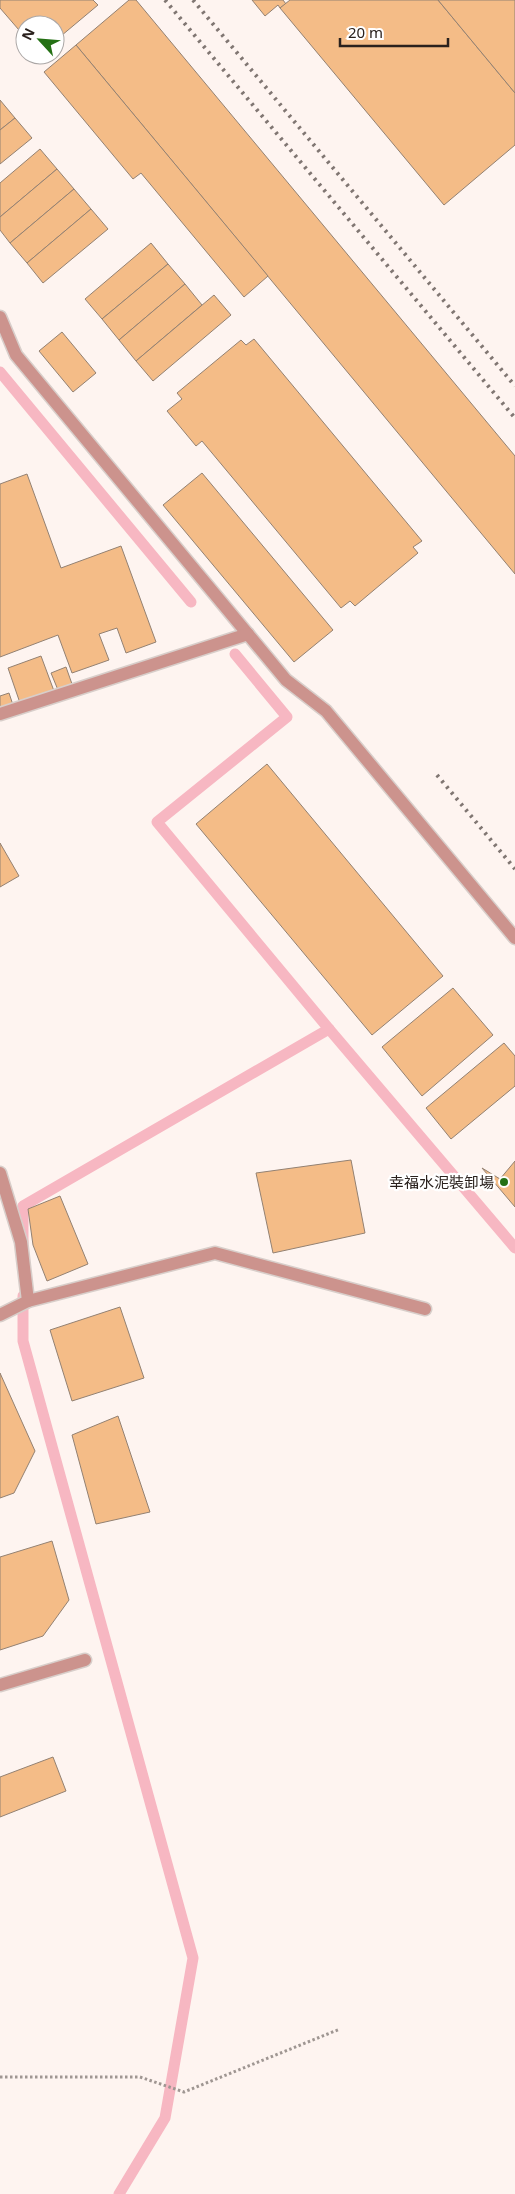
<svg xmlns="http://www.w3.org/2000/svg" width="515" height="2194" font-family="'Noto Sans','Noto Sans TC',sans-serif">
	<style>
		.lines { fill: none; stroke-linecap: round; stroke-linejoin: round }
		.stream { stroke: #f7b7c2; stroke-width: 11 }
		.building { fill: #f4bc87; stroke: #938172 }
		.service-casing { stroke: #d8ceca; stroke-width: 15 }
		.minor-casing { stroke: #d8ceca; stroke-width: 15 }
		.path { stroke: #9f9692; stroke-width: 3; stroke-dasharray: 2.5 2.5; stroke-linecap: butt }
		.service { stroke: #cc938d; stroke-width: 12 }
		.minor { stroke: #cc938d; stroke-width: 12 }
		.rail { stroke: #807672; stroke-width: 4; stroke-dasharray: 2.5 5; stroke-linecap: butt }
		.poi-dot { fill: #247014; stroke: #fff; stroke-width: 2 }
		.labels { text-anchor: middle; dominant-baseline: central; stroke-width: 4.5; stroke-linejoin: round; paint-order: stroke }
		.poi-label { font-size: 15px; fill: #2a211d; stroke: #fff; text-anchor: end }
	</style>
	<rect width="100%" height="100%" fill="#fef4f0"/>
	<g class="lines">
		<!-- stream -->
		<g class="stream">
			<path d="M0,372L191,602"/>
			<path d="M329,1029L515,1248"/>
			<path d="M23,1243V1206L329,1029L157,822L287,717L235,654"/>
			<path d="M23,1296V1341L193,1958L165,2118L119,2194"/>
		</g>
	</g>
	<!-- building -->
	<g class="building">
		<path d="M0,0H93L98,5L55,41V25H25V37L0,8Z"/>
		<path d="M129,0H136L515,456V574L76,45Z"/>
		<path d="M252,0H283L286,4L280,8L278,5L265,16Z"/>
		<path d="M290,0H438L515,93V145L444,205L280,8Z"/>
		<path d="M438,0H515V93Z"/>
		<path d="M76,45L268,276L244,297L141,173L133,179L44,72Z"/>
		<path d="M0,100L15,118L0,130Z"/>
		<path d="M15,118L32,138L0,164V130Z"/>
		<path d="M40,149L57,169L0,217V183Z"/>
		<path d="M57,169L74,189L10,243L0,230V217Z"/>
		<path d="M74,189L91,209L27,263L10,243Z"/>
		<path d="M91,209L108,229L43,283L27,263Z"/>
		<path d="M151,243L168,264L102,319L85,299Z"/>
		<path d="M168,264L185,284L119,340L102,319Z"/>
		<path d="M185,284L202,305L136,361L119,340Z"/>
		<path d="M214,295L231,315L153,381L136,361Z"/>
		<path d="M62,332L96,373L73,392L39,351Z"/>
		<path d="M254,339L422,541L413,547L418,553L355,606L350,601L341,608L202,441L196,446L167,411L182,399L177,393L241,340L246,345Z"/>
		<path d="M202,473L333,630L294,662L163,505Z"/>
		<path d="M27,474L61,568L121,546L156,642L126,653L117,628L99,634L109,660L72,673L58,635L0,657V484Z"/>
		<path d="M41,656L54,691L20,703L8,668Z"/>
		<path d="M66,667L72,684L58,690L51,673Z"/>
		<path d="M9,693L13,705L0,710V696Z"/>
		<path d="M267,764L443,976L372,1035L196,824Z"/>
		<path d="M0,843L19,876L0,887Z"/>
		<path d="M453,988L493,1035L422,1096L382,1047Z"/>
		<path d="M504,1043L515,1056V1086L451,1139L426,1108Z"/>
		<path d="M351,1160L365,1233L273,1253L256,1173Z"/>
		<path d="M515,1161V1207L482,1168L500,1179Z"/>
		<path d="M60,1196L88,1264L47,1281L33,1245L28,1209Z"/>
		<path d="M120,1307L144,1378L72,1401L50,1330Z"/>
		<path d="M0,1373L35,1451L14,1493L0,1498Z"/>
		<path d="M118,1416L150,1512L96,1524L72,1435Z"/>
		<path d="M52,1541L69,1600L43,1636L0,1650V1557Z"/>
		<path d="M53,1757L66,1791L0,1817V1777Z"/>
	</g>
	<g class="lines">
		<defs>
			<g id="service">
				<path d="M0,317L16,355L286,680L326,711L515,938"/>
				<path d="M28,1301L215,1253L425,1309"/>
			</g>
			<g id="minor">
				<path d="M0,714L248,634"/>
				<path d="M0,1173L21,1242L28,1301L0,1315"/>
				<path d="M0,1685L85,1660"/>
			</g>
		</defs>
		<!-- service casing -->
		<use href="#service" class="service-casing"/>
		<!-- minor casing -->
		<use href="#minor" class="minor-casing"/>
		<!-- path -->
		<path class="path" d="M0,2077H140L184,2092L340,2029"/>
		<!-- service -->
		<use href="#service" class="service"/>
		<!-- minor -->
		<use href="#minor" class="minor"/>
		<!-- rail -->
		<g class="rail">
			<path d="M165,0L515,418"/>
			<path d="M193,0L515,386"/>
			<path d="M437,775L515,869"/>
		</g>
	</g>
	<!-- markers -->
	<circle class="poi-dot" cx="504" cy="1182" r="5"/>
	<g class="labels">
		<!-- poi labels -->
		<g class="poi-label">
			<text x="494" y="1182">幸福水泥裝卸場</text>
		</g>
	</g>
	<!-- north arrow -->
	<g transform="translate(40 40) rotate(296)"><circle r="24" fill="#ffffff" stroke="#aaa6a5"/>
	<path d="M0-4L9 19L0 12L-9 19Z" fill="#247014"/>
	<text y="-8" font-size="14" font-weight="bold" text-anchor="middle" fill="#2a211d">N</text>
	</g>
	<!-- scale -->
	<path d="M340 38v8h108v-8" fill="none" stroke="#2a211d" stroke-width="2.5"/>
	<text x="348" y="38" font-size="15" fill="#2a211d" stroke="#ffffff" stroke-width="4" paint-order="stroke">20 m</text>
</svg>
